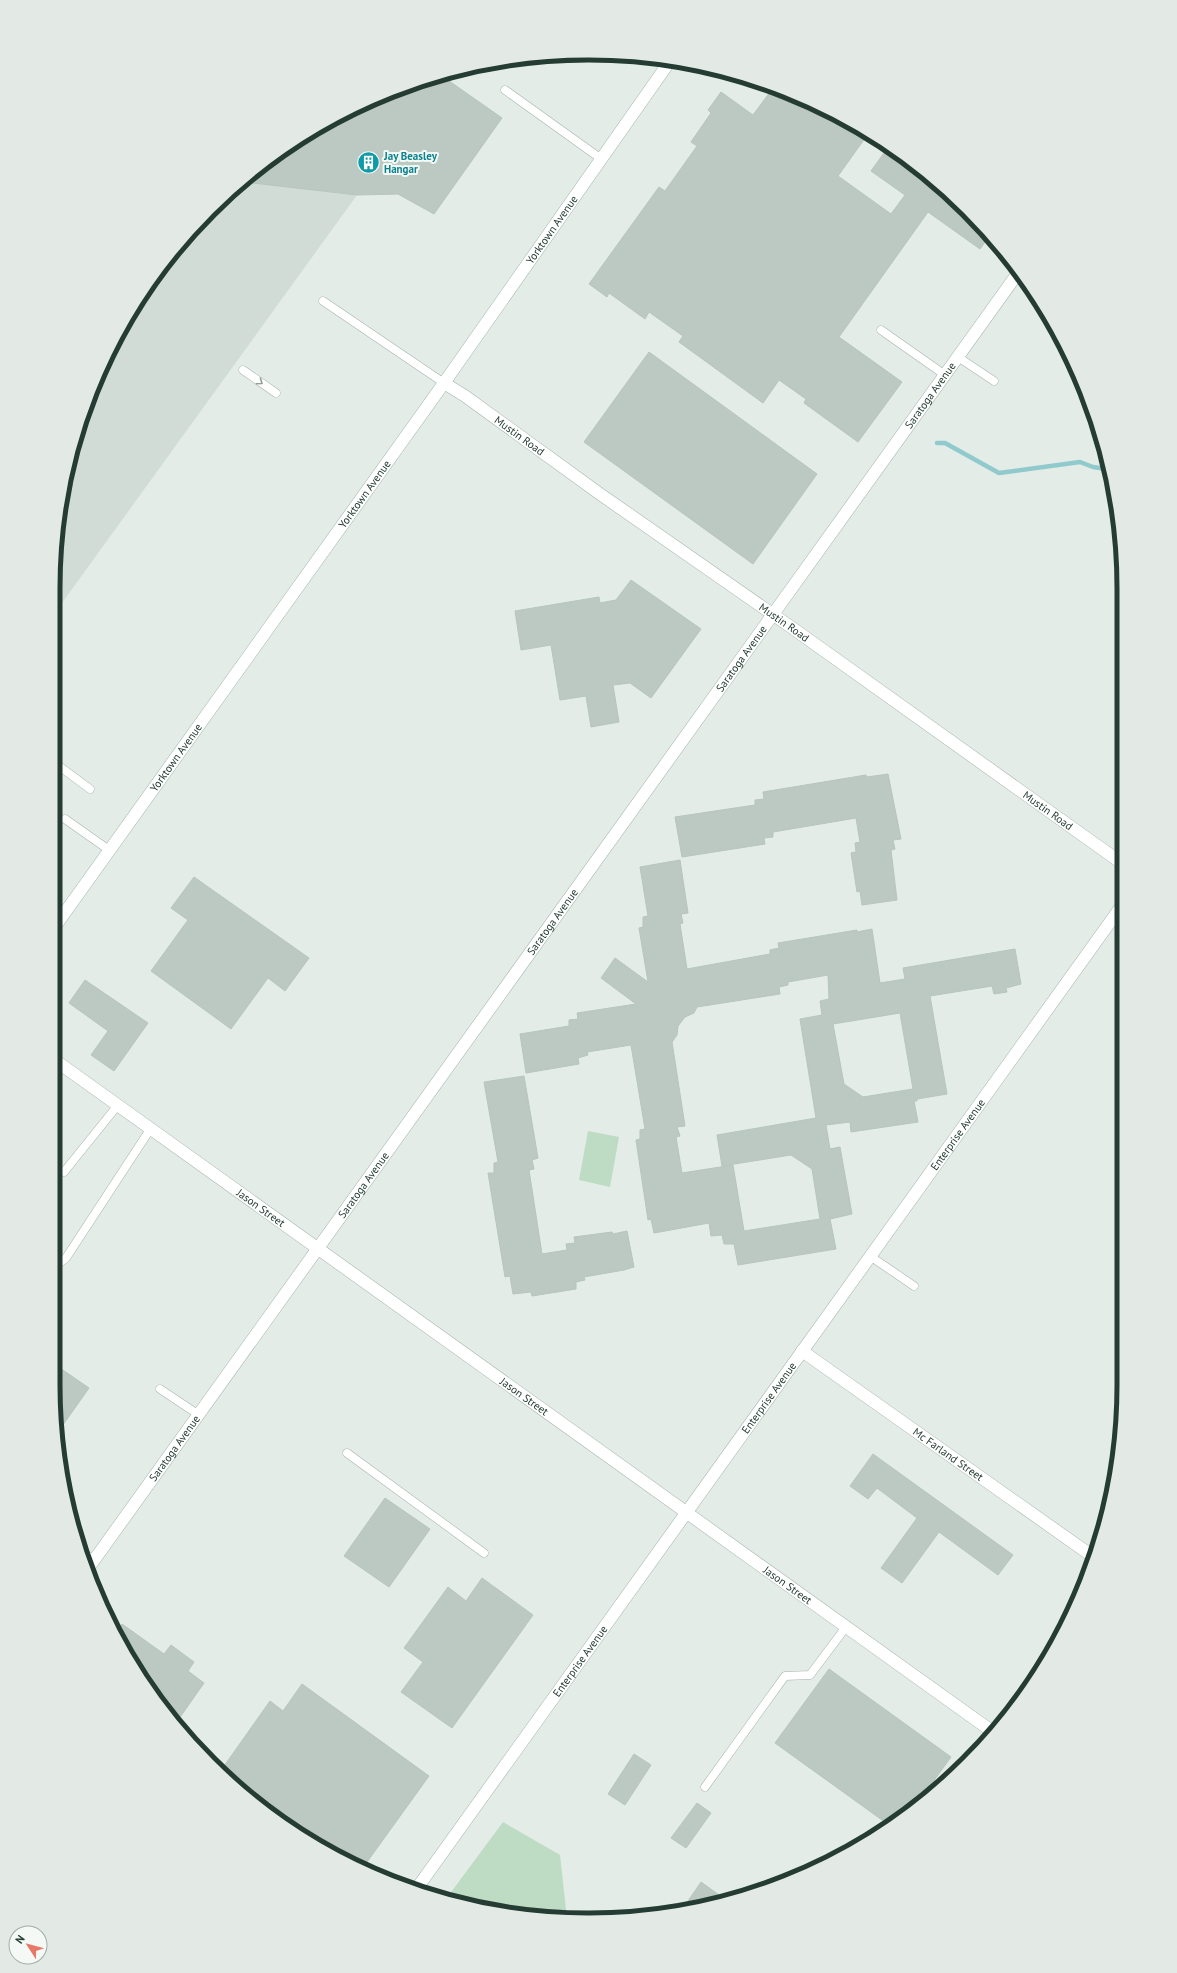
<svg xmlns="http://www.w3.org/2000/svg" width="1177" height="1973" font-family="'PT Sans',sans-serif">
	<style>
		.built { fill: #d2dcd6 }
		.green { fill: #bedbc3 }
		.lines { fill: none; stroke-linecap: round; stroke-linejoin: round }
		.stream { stroke: #90cacc; stroke-width: 4.5 }
		.building { fill: #bcc9c3; stroke: #b6c5bd; fill-rule: evenodd }
		.service-casing { stroke: #a6b4ad; stroke-width: 9 }
		.minor-casing { stroke: #a6b4ad; stroke-width: 13 }
		.secondary-casing { stroke: #a3b7ae; stroke-width: 13 }
		.service { stroke: #fff; stroke-width: 8 }
		.minor { stroke: #fff; stroke-width: 12 }
		.secondary { stroke: #fff; stroke-width: 12 }
		.oneway { stroke: #929e99 }
		.labels { text-anchor: middle; dominant-baseline: central; stroke-width: 4; stroke-linejoin: round; paint-order: stroke }
		.culture-label { font-size: 11px; font-weight: bold; fill: #0d838f; stroke: #f4f9f6; text-anchor: start }
		.street-label { font-size: 11px; fill: #243c33; stroke: #f4f9f6 }
		.rim { fill: none; stroke: #243c33; stroke-width: 5 }
	</style>
	<rect width="100%" height="100%" fill="#e3ece7"/>
	<!-- built -->
	<path class="built" d="M244,182L357,195L54,614V553L81,416L143,291L210,210Z"/>
	<!-- green -->
	<g class="green">
		<path d="M588,1131L619,1137L610,1187L579,1180Z"/>
		<path d="M503,1822L560,1855L567,1919L518,1915L446,1899Z"/>
	</g>
	<g class="lines">
		<!-- stream -->
		<path class="stream" d="M937,443H945L999,473L1080,462L1093,467L1106,469"/>
	</g>
	<!-- building -->
	<g class="building">
		<path d="M442,76L502,118L434,214L398,194L357,195L244,182L291,143L384,94Z"/>
		<path d="M773,88L794,94L868,134L838,176L891,214L905,195L871,171L889,146L990,235L980,249L928,212L839,337L902,382L858,442L804,403L806,399L779,380L763,403L679,342L683,336L649,312L645,319L609,293L607,297L589,284L659,187L665,191L697,146L691,142L711,113L708,110L721,92L753,115Z"/>
		<path d="M649,352L817,474L753,564L584,442Z"/>
		<path d="M631,580L701,629L651,698L630,683L613,685L619,722L591,727L586,696L560,700L551,645L521,650L515,611L599,597L600,603L616,600Z"/>
		<path d="M888,774L901,839L893,840L895,849L891,850L897,900L862,905L860,891L857,892L851,853L856,852L855,843L860,842L856,818L773,832V837L764,838L765,844L682,857L675,817L755,805V800L764,799L763,792L866,775L867,777Z"/>
		<path d="M680,860L688,913L681,914L683,923L680,924L687,969L770,954V950L779,948L778,943L857,930V932L872,929L880,983L905,979L903,968L1015,949L1021,984L1006,988L1007,992L994,994L992,986L930,996L947,1094L917,1099V1101H914L918,1122L851,1132L850,1122L826,1125L830,1149L840,1147L852,1214L830,1219L836,1249L738,1265L734,1244H724L722,1235L711,1236L709,1223L654,1233L651,1219L648,1220L636,1140L640,1139V1130L645,1129L631,1045L587,1052L588,1055L578,1058L579,1064L526,1073L520,1034L569,1026V1020L578,1019L577,1013L636,1004L601,978L615,958L648,982L639,928L643,927V917L648,916L640,867ZM828,975L829,999L820,1001L822,1015L800,1019L816,1118L717,1135L722,1166L791,1155L812,1169L820,1219L744,1231L733,1165L682,1173L676,1137L680,1136L677,1127L685,1126L672,1042L677,1035L678,1026L685,1017L694,1013L697,1007L780,994L779,987L788,985V982ZM900,1013L913,1089L863,1097L844,1084L833,1024Z"/>
		<path d="M194,877L309,958L285,991L268,978L231,1029L151,971L188,920L171,908Z"/>
		<path d="M85,980L148,1023L114,1071L91,1055L108,1031L69,1003Z"/>
		<path d="M524,1076L538,1158L532,1160L534,1169L529,1170L542,1254L567,1250L566,1244L575,1243L574,1237L612,1232L613,1234L627,1231L634,1267L624,1270L584,1277L585,1280L576,1282V1289L532,1296L531,1292L513,1294L510,1276L505,1277L488,1173H494V1163L498,1162L484,1082Z"/>
		<path d="M57,1366L89,1388L58,1432L57,1423Z"/>
		<path d="M873,1454L1013,1555L998,1575L939,1532L902,1583L881,1568L917,1518L877,1488L868,1499L850,1486Z"/>
		<path d="M385,1498L430,1529L389,1587L344,1556Z"/>
		<path d="M482,1578L533,1615L452,1728L401,1692L423,1662L404,1648L448,1587L466,1601Z"/>
		<path d="M122,1624L164,1654L171,1645L194,1662L188,1671L204,1683L176,1723L164,1710L115,1633Z"/>
		<path d="M829,1669L951,1757L912,1811L889,1825L775,1743Z"/>
		<path d="M302,1684L429,1776L362,1869L351,1865L263,1809L222,1769L270,1701L283,1711Z"/>
		<path d="M634,1754L651,1765L625,1805L608,1794Z"/>
		<path d="M697,1803L711,1813L686,1848L671,1838Z"/>
		<path d="M701,1882L726,1900L682,1910Z"/>
	</g>
	<g class="lines">
		<defs>
			<g id="service">
				<path d="M505,90L600,158"/>
				<path d="M323,301L444,383"/>
				<path d="M881,330L945,375"/>
				<path d="M958,357L994,381"/>
				<path d="M243,370L276,393"/>
				<path d="M55,763L90,789"/>
				<path d="M65,819L109,850"/>
				<path d="M64,1172L118,1105"/>
				<path d="M870,1256L914,1286"/>
				<path d="M57,1265L66,1258L151,1128"/>
				<path d="M160,1389L199,1415"/>
				<path d="M347,1453L484,1553"/>
				<path d="M80,1550L94,1560"/>
				<path d="M705,1787L785,1676L810,1675L846,1627"/>
			</g>
			<g id="minor">
				<path id="s1" d="M444,383L465,396L600,494L791,627L1123,864"/>
				<path id="s2" d="M56,1061L993,1732"/>
				<path id="s3" d="M802,1351L1095,1558"/>
				<path id="s4" d="M87,1570L1018,273"/>
				<path id="s5" d="M415,1891L1123,904"/>
			</g>
			<g id="secondary">
				<path id="s6" d="M56,925L444,383L670,61"/>
			</g>
		</defs>
		<!-- service casing -->
		<use href="#service" class="service-casing"/>
		<!-- minor casing -->
		<use href="#minor" class="minor-casing"/>
		<!-- secondary casing -->
		<use href="#secondary" class="secondary-casing"/>
		<!-- service -->
		<use href="#service" class="service"/>
		<!-- minor -->
		<use href="#minor" class="minor"/>
		<!-- secondary -->
		<use href="#secondary" class="secondary"/>
	</g>
	<!-- one-way arrows -->
	<defs><path id="oneway-chevron" d="M-2-3.5L2.5 0L-2 3.5" fill="none" stroke-width="1.6" stroke-linecap="round" stroke-linejoin="round"/></defs>
	<use class="oneway" href="#oneway-chevron" transform="translate(260 382) rotate(35)"/>
	<!-- icons -->
	<defs>
		<symbol id="building-disc" viewBox="-11 -11 22 22"><circle r="9.5" fill="#0f9aa8" stroke="#f4f9f6"/><path d="M-4-6H4V6H1V3H-1V6H-4ZM-2.5-4.3h1.7v1.8h-1.7ZM.8-4.3h1.7v1.8H.8ZM-2.5-1h1.7V.8h-1.7ZM.8-1h1.7V.8H.8Z" fill="#fff"/></symbol>
	</defs>
	<g fill-rule="evenodd">
		<use href="#building-disc" x="356" y="150" width="25" height="25"/>
	</g>
	<g class="labels">
		<!-- culture labels -->
		<g class="culture-label">
			<text x="384" y="156">Jay Beasley<tspan x="384" dy="13">Hangar</tspan></text>
		</g>
		<!-- street labels -->
		<g class="street-label">
			<text stroke="none"><textPath href="#s6" startOffset="854">Yorktown Avenue</textPath></text>
			<text stroke="none"><textPath href="#s4" startOffset="1446">Saratoga Avenue</textPath></text>
			<text stroke="none"><textPath href="#s1" startOffset="92">Mustin Road</textPath></text>
			<text stroke="none"><textPath href="#s6" startOffset="530">Yorktown Avenue</textPath></text>
			<text stroke="none"><textPath href="#s1" startOffset="416">Mustin Road</textPath></text>
			<text stroke="none"><textPath href="#s4" startOffset="1122">Saratoga Avenue</textPath></text>
			<text stroke="none"><textPath href="#s6" startOffset="206">Yorktown Avenue</textPath></text>
			<text stroke="none"><textPath href="#s1" startOffset="740">Mustin Road</textPath></text>
			<text stroke="none"><textPath href="#s4" startOffset="798">Saratoga Avenue</textPath></text>
			<text stroke="none"><textPath href="#s5" startOffset="931">Enterprise Avenue</textPath></text>
			<text stroke="none"><textPath href="#s4" startOffset="474">Saratoga Avenue</textPath></text>
			<text stroke="none"><textPath href="#s2" startOffset="252">Jason Street</textPath></text>
			<text stroke="none"><textPath href="#s2" startOffset="576">Jason Street</textPath></text>
			<text stroke="none"><textPath href="#s5" startOffset="607">Enterprise Avenue</textPath></text>
			<text stroke="none"><textPath href="#s4" startOffset="150">Saratoga Avenue</textPath></text>
			<text stroke="none"><textPath href="#s3" startOffset="179">Mc Farland Street</textPath></text>
			<text stroke="none"><textPath href="#s2" startOffset="900">Jason Street</textPath></text>
			<text stroke="none"><textPath href="#s5" startOffset="283">Enterprise Avenue</textPath></text>
		</g>
	</g>
	<!-- crop -->
	<path d="M0 0H1177V1973H0ZM588 60H589A528 528 0 0 1 1117 588V1385A528 528 0 0 1 589 1913H588A528 528 0 0 1 60 1385V588A528 528 0 0 1 588 60Z" fill="#e3eae6" fill-rule="evenodd"/>
	<path class="rim" d="M588 60H589A528 528 0 0 1 1117 588V1385A528 528 0 0 1 589 1913H588A528 528 0 0 1 60 1385V588A528 528 0 0 1 588 60Z"/>
	<!-- north arrow -->
	<g transform="translate(28 1945) rotate(306)"><circle r="19" fill="#f4f9f6" stroke="#a1ada8"/>
	<path d="M0-3L7 15L0 10L-7 15Z" fill="#e77867"/>
	<text y="-6" font-size="11" font-weight="bold" text-anchor="middle" fill="#243c33">N</text>
	</g>
</svg>
